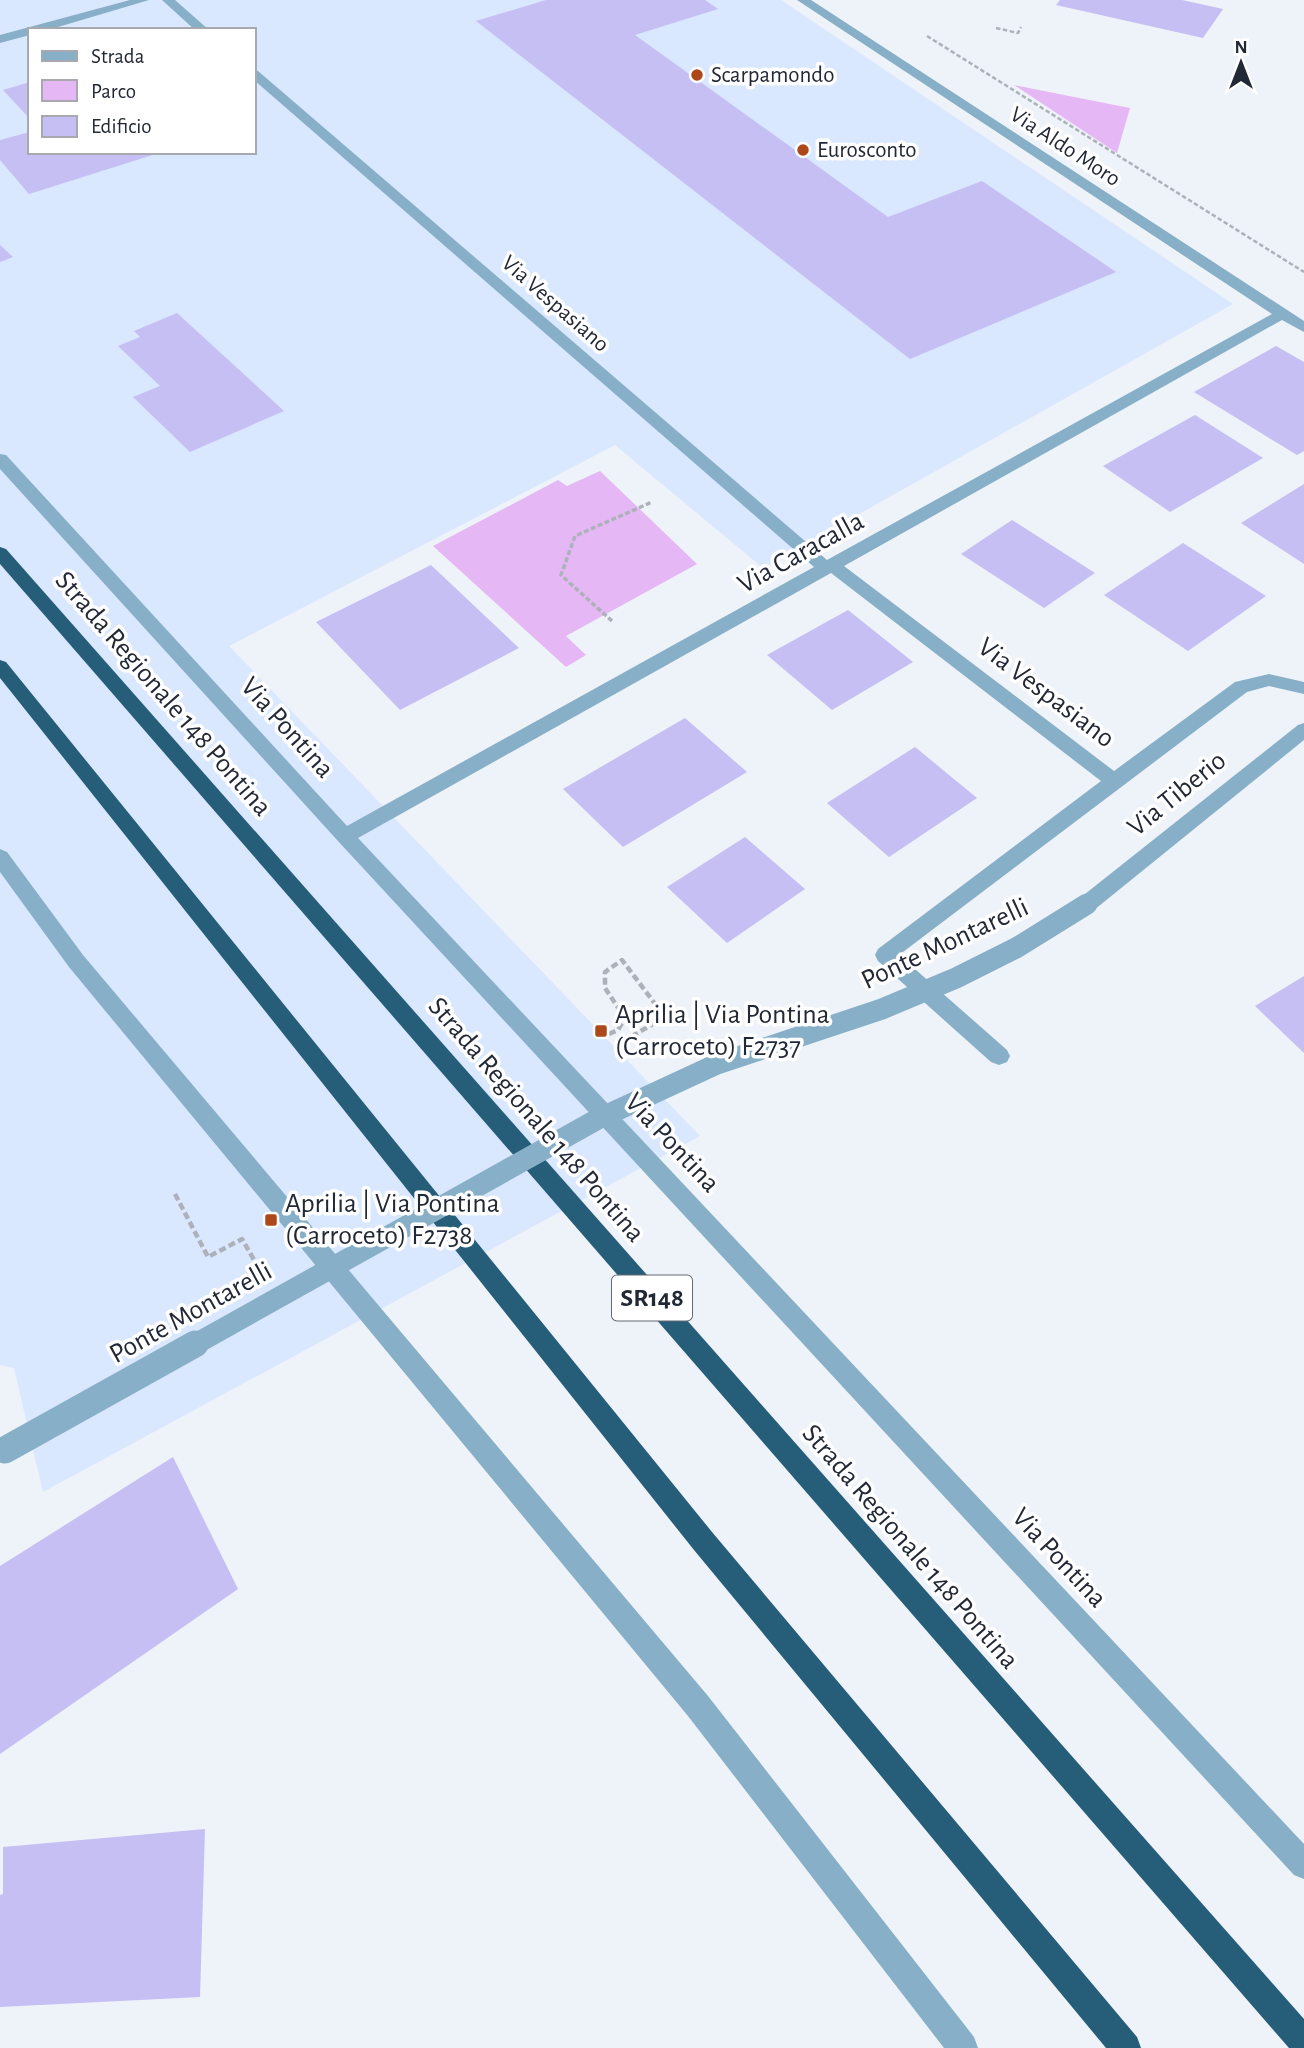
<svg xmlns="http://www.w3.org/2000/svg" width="1304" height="2048" font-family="'Alegreya Sans',sans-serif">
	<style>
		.built { fill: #d9e7ff; fill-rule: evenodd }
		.green { fill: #e6b7f5 }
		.building { fill: #c5bff4 }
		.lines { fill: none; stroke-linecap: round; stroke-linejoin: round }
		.path-far2 { stroke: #acb1ba; stroke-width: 2.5; stroke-dasharray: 4.5 2.5; stroke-linecap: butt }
		.path-far1 { stroke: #acb1ba; stroke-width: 3.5; stroke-dasharray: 5 2.5; stroke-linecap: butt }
		.path { stroke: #acb1ba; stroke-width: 4.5; stroke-dasharray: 7 3.5; stroke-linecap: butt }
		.minor { fill: #87afc7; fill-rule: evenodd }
		.highway { fill: #265e7a; fill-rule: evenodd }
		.minor-bridge-far1 { stroke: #87afc7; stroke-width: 21 }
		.minor-bridge { stroke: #87afc7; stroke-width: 27 }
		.poi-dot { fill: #ad481a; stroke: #fff; stroke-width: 2.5 }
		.labels { text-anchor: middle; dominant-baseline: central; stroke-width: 7; stroke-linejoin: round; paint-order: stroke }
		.far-poi-label { font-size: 23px; fill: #222936; stroke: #fff; text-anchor: start }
		.far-street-label { font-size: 23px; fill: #222936; stroke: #fff }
		.shield { fill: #fff; stroke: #646972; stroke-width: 2 }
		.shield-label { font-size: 26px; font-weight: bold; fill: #222936 }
		.street-label { font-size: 28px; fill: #222936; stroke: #fff }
		.poi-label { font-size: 28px; fill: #222936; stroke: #fff; text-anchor: start }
	</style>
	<rect width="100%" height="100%" fill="#eef2f9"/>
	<!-- built -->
	<path class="built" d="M0,0H781L1233,304L763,568L615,445L229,646L700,1136L43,1492L14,1368L0,1365ZM30,30H254V152H30Z"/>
	<!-- green -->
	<g class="green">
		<path d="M1014,85L1130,108L1117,153Z"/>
		<path d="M600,471L697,564L566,636L586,655L566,667L433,546L558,480L567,486Z"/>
	</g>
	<!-- building -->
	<g class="building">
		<path d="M546,0H705L718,9L635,35L888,217L982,181L1116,272L910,359L476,21Z"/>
		<path d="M1060,0H1182L1223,9L1203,38L1056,5Z"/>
		<path d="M30,82V119L3,90Z"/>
		<path d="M30,132V152L159,153L29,194L0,160V140Z"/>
		<path d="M0,245L13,257L0,262Z"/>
		<path d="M177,313L284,411L190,452L133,397L160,386L118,346L140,337L134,331Z"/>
		<path d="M1276,346L1304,362V451L1297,455L1194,392Z"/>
		<path d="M1195,415L1263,458L1170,512L1103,466Z"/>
		<path d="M1304,484V564L1241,523Z"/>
		<path d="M1012,520L1095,573L1044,608L961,554Z"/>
		<path d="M1183,543L1266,596L1188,651L1104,595Z"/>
		<path d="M431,565L519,648L400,710L316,622Z"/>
		<path d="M848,610L913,662L832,710L767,655Z"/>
		<path d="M685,718L747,772L623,847L563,789Z"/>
		<path d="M915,747L977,798L889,857L827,803Z"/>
		<path d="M745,837L805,889L727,943L667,887Z"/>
		<path d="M1304,976V1053L1255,1006Z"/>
		<path d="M173,1457L238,1589L0,1754V1566Z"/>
		<path d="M205,1829L200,1997L0,2007V1895L3,1894V1847Z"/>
	</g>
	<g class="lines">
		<!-- path-far2 -->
		<g class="path-far2">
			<path d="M996,28L1018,33L1021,27"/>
			<path d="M927,36L1304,272"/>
		</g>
		<!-- path-far1 -->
		<path class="path-far1" d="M612,621L561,575L575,536L652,502"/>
		<!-- path -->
		<g class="path">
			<path d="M609,1034L618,1030L625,1018L605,988V972L622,960L665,1017L634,1035L647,1052"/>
			<path d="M175,1194L208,1257L242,1239L257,1265"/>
		</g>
		<!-- minor -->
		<g class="minor">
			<path d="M130,0H149L48,30H30V35L0,43V35Z"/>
			<path d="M162,0H175L209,30H195Z"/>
			<path d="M797,0H811L1304,321V332L1282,320L844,566L1114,771L1235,682L1269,674L1304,682V694L1269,686L1247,692L899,955L1007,1050L1010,1056L1007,1062L999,1065L991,1062L878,961L875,955L878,949L1101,781L831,573L358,838L1304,1844V1879L1294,1875L338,841L0,469V454L6,455L347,826L814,567L254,80V70L258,71L827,560L1272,314Z"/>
			<path d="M1304,723V740L1094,910L1087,912L1080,910L1077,904L1080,898L1298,725Z"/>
			<path d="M0,849L7,852L83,955L708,1696L974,2037L978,2048H944L688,1716L69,967L0,872Z"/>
		</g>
		<!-- highway -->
		<g class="highway">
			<path d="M0,547L6,549L1304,2019V2048H1289L0,564Z"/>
			<path d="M0,660L6,662L712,1532L1137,2037L1141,2048H1106L694,1550L0,678Z"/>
		</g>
		<!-- minor-bridge-far1 -->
		<path class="minor-bridge-far1" d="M192,1346L596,1120L717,1064L882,1009L956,978L1016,948L1087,904"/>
		<!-- minor-bridge -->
		<path class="minor-bridge" d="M5,1450L195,1344"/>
	</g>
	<!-- markers -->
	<g class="poi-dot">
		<circle cx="697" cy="75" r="7"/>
		<circle cx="803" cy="150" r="7"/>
		<rect x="594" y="1024" width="14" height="14" rx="3.5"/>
		<rect x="264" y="1213" width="14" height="14" rx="3.5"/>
	</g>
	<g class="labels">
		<!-- far-poi labels -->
		<g class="far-poi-label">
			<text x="711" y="75">Scarpamondo</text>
			<text x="817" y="150">Eurosconto</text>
		</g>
		<!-- far-street labels -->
		<g class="far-street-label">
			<text transform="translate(1065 147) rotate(33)">Via Aldo Moro</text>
			<text transform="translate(555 304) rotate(41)">Via Vespasiano</text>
		</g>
		<!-- shield labels -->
		<rect class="shield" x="612" y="1275.5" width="80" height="45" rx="5"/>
		<g class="shield-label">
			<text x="652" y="1298">SR148</text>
		</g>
		<!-- street labels -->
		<g class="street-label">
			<text transform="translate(801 553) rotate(-29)">Via Caracalla</text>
			<text transform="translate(1046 693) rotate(37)">Via Vespasiano</text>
			<text transform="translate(163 694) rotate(49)">Strada Regionale 148 Pontina</text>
			<text transform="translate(287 728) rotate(48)">Via Pontina</text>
			<text transform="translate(1177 794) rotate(-39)">Via Tiberio</text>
			<text transform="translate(945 944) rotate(-25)">Ponte Montarelli</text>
			<text transform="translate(536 1120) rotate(49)">Strada Regionale 148 Pontina</text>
			<text transform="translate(672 1143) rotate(47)">Via Pontina</text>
			<text transform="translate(191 1313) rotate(-29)">Ponte Montarelli</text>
			<text transform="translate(910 1547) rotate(49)">Strada Regionale 148 Pontina</text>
			<text transform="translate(1059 1558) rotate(47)">Via Pontina</text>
		</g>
		<!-- poi labels -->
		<g class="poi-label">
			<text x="615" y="1015">Aprilia | Via Pontina<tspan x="615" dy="32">(Carroceto) F2737</tspan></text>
			<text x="285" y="1204">Aprilia | Via Pontina<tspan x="285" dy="32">(Carroceto) F2738</tspan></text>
		</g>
	</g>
	<!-- legend -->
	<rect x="28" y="28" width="228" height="126" fill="#ffffff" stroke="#a7a9af" stroke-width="2"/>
	<rect x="42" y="51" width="35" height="10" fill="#87afc7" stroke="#a7a9af" stroke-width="2"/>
	<text x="91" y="63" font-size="21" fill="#222936">Strada</text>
	<rect x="42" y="80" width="35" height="21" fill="#e6b7f5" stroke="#a7a9af" stroke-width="2"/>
	<text x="91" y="98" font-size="21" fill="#222936">Parco</text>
	<rect x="42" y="116" width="35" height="21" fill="#c5bff4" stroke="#a7a9af" stroke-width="2"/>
	<text x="91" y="133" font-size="21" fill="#222936">Edificio</text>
	<!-- north arrow -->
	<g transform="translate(1241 63)" stroke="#ffffff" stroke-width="5" paint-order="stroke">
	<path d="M0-5L12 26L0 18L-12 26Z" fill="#222936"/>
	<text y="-10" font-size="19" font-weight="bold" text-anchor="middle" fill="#222936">N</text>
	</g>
</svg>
